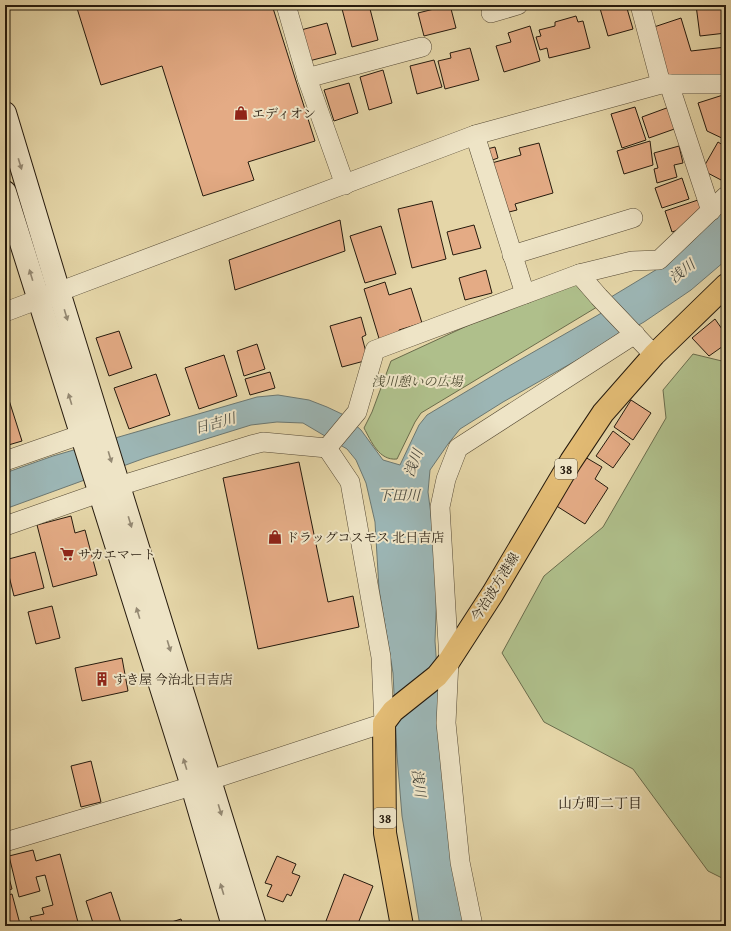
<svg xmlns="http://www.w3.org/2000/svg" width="731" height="931" font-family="'Gentium Book Plus','Noto Serif JP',serif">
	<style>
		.green { fill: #afbf8b; stroke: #6a6c4c }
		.water { fill: #9cb6b5; stroke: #6c7872 }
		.building { fill: #e4ab85; stroke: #251a0d }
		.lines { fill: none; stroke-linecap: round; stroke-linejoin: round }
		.street-casing { stroke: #554934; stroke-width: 20 }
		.secondary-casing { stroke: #251a0d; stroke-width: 24 }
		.primary-casing { stroke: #251a0d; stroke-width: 24 }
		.street { stroke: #eee4c6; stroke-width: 19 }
		.secondary { stroke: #eee4c6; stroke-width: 22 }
		.primary { stroke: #e2bb74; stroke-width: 22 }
		.oneway { fill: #948973 }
		.labels { text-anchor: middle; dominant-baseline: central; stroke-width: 4; stroke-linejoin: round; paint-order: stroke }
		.shield { fill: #eee4c6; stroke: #615744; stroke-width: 1 }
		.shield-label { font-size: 12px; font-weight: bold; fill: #251a0d }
		.poi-label { font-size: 13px; fill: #251a0d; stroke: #eee4c6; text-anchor: start }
		.park-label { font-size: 13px; font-style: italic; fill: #4e4c33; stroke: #eee4c6 }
		.street-label { font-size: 13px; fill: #251a0d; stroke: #eee4c6 }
		.water-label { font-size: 14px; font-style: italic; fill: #49493f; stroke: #eee4c6 }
		.neighbourhood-label { font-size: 14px; fill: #251a0d; stroke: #eee4c6 }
	</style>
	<rect width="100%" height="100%" fill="#e5d6a8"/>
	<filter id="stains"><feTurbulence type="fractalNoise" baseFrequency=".005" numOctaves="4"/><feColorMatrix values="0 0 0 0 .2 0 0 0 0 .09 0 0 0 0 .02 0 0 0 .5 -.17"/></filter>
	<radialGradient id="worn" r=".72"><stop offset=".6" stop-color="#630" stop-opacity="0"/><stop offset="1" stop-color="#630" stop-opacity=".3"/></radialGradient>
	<!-- green -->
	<g class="green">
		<path d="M579,282L597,307L421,413L415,422L397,459C379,461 371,441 364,428L372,412L391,361L495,313Z"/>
		<path d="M693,354L726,362V880L708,871L633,769L544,722L502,653L544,576L603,527L666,418L663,390Z"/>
	</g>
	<!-- water -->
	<path class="water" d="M726,203V259L725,261L691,290L644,322L503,402L460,429L448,444L430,470L428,492L431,515L437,585L435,641L440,713L465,926H420L402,816L397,755L393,673L379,589L375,522L366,483L356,460L347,449L303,423L277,422L251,425L145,458L5,509V473L53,456L257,397L278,395L309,400L327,407L344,415L361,430L383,460L400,465L419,425L427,415L509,366L605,311L611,297L659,268L693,241L719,213Z"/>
	<!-- building -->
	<g class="building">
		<path d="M76,5H272L315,141L248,162L254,180L203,196L162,66L101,85Z"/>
		<path d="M341,5H369L378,40L352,47Z"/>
		<path d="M450,5L456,28L424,36L418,13Z"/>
		<path d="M599,5H626L633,29L608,36Z"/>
		<path d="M696,5H726V33L700,36Z"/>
		<path d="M576,16L578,22L583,21L590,48L549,58L547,48L540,50L536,37L541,36L539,30L555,26V22Z"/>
		<path d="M681,18L691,51L726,47V74L668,80L654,27Z"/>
		<path d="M327,23L336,54L309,61L301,30Z"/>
		<path d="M530,26L540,61L504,72L496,46L511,42L508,33Z"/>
		<path d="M470,48L479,80L445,89L438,61L451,58L450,53Z"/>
		<path d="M434,60L442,87L417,94L410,66Z"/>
		<path d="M383,70L392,103L369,110L360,77Z"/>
		<path d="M349,83L358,113L334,121L324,90Z"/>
		<path d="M723,95L726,108V140L707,131L698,103Z"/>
		<path d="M672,106L680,127L649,138L642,117Z"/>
		<path d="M635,107L646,140L622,148L611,114Z"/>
		<path d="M650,141L653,165L624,174L617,151Z"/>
		<path d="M718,142L726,147V175L723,181L702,170Z"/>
		<path d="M539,143L553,193L515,204L517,210L501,214L488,164L521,155L519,148Z"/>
		<path d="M679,146L683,163L674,165L677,177L657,183L654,169L658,168L654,153Z"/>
		<path d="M495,147L498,158L487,162L483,150Z"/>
		<path d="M682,178L689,199L662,208L655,188Z"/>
		<path d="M698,200L704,216L690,226L672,232L665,211Z"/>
		<path d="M432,201L446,259L412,268L398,209Z"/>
		<path d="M340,220L345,251L235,290L229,260Z"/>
		<path d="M474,225L481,248L453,255L447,232Z"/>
		<path d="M381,226L396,274L365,283L350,236Z"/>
		<path d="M486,270L492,293L465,300L459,278Z"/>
		<path d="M385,282L389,295L411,288L422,323L399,330L401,339L381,345L364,289Z"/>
		<path d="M361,317L366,335L362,337L368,360L342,367L330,326Z"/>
		<path d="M715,319L722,329L726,326V344L709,356L692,338Z"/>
		<path d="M119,331L132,368L109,376L96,338Z"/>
		<path d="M257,344L265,369L244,376L237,351Z"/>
		<path d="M224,355L237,396L199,409L185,368Z"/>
		<path d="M270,372L275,388L250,395L245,379Z"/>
		<path d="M156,374L170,415L129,429L114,388Z"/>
		<path d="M8,397L22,441L5,446V398Z"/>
		<path d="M631,400L651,413L633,440L614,427Z"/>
		<path d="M613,431L630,444L613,468L596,456Z"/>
		<path d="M585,457L602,467L595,479L608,488L585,524L555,505Z"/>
		<path d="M299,462L328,602L353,596L359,627L258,649L223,478Z"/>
		<path d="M71,516L75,533L85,530L97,575L53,587L37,525Z"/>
		<path d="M35,552L44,588L14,596L5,560Z"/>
		<path d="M52,606L60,638L36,644L28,612Z"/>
		<path d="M122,658L128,691L82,701L75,668Z"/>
		<path d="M91,761L101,802L81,807L71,766Z"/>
		<path d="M33,850L36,861L60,854L79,926H33L30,917L44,914L42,908L53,905L45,875L36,877L40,891L19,897L9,856Z"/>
		<path d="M277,856L296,864L292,873L300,876L291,896L287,894L283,902L267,896L272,885L265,883Z"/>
		<path d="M5,863L12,889L5,891Z"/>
		<path d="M344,874L373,886L357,926H337L326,921Z"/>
		<path d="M111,892L122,926H94L86,901Z"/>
		<path d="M12,894L20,924L12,926H5V896Z"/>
		<path d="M181,919L183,926H159Z"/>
	</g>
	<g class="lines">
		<defs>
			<g id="street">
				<path d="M286,5L307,78L345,185"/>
				<path d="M640,5L661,84"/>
				<path d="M491,13L518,5"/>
				<path d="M307,78L422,47"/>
				<path d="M669,84L711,211"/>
				<path d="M475,135L525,294"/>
				<path d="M512,255L633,218"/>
				<path d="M579,274L632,261L659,260L726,196"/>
				<path d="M5,312L475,135L661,84H726"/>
				<path d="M327,448L357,412L375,350L579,274L599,297L654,355"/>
				<path d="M5,461L94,430"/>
				<path d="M5,526L119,486L251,445L263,442L327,448"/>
				<path d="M5,842L192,786L384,723L381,657L350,482L327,448"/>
				<path d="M473,926L460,862L446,723L449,661L440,507L446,479L458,448L635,334"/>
			</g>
			<g id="secondary">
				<path d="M5,113L59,292L255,926"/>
				<path d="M5,192L192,786L233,926"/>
			</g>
			<path id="primary" d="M402,926L385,833L384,723L393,711L437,676L449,661L493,593L571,461L603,413L654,355L726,285"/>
		</defs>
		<!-- street casing -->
		<use href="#street" class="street-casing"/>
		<!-- secondary casing -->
		<use href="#secondary" class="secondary-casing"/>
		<!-- primary casing -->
		<use href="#primary" class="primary-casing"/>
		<!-- street -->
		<use href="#street" class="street"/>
		<!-- secondary -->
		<use href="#secondary" class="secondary"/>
		<!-- primary -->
		<use href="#primary" class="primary"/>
	</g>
	<!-- one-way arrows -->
	<defs><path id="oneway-solid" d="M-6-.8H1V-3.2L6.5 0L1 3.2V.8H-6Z"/></defs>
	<g class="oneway">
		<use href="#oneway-solid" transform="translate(20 164) rotate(73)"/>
		<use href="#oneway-solid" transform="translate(31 275) rotate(-107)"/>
		<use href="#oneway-solid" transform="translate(66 315) rotate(73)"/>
		<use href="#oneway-solid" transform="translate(70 399) rotate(-107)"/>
		<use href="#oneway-solid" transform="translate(110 457) rotate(73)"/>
		<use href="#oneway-solid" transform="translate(130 522) rotate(73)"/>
		<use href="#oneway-solid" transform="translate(138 613) rotate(-107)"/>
		<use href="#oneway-solid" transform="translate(169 646) rotate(73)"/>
		<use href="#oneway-solid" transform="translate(185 764) rotate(-107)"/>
		<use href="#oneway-solid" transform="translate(220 810) rotate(73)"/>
		<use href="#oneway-solid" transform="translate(222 889) rotate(-107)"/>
	</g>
	<!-- icons -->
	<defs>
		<symbol id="shop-bare" viewBox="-9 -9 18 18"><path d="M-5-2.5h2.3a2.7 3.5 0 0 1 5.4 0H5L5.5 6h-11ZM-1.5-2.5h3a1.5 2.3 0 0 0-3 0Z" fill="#8f2418" stroke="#eee4c6" stroke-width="2.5" paint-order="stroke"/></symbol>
		<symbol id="supermarket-bare" viewBox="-9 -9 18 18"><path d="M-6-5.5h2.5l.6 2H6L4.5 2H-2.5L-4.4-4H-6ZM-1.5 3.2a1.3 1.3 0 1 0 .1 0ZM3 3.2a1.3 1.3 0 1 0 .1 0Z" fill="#8f2418" stroke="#eee4c6" stroke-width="2.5" paint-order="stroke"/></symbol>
		<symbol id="building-bare" viewBox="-9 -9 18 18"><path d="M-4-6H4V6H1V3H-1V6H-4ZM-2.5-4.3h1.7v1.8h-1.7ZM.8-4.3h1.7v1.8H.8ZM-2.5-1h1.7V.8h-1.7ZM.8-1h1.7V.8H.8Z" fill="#8f2418" stroke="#eee4c6" stroke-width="2.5" paint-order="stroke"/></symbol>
	</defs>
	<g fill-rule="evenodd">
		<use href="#shop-bare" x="231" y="103" width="20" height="20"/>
		<use href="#shop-bare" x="265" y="527" width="20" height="20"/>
		<use href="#supermarket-bare" x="57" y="544" width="20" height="20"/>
		<use href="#building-bare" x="92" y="669" width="20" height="20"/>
	</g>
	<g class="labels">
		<!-- shield labels -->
		<g class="shield">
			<rect x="555" y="459" width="22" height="20" rx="3"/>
			<rect x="374" y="808" width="22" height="20" rx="3"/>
		</g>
		<g class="shield-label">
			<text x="566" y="469">38</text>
			<text x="385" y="818">38</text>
		</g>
		<!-- poi labels -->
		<g class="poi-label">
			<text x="252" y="113">エディオン</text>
			<text x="286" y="537">ドラッグコスモス 北日吉店</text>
			<text x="78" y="554">サカエマート</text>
			<text x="113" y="679">すき屋 今治北日吉店</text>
		</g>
		<!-- park labels -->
		<g class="park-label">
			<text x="417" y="381">浅川憩いの広場</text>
		</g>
		<!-- street labels -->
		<g class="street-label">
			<text transform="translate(495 587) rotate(-58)">今治波方港線</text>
		</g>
		<!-- water labels -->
		<g class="water-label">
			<text transform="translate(682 271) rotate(-38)">浅川</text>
			<text transform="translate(215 423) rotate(-16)">日吉川</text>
			<text transform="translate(413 463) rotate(-69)">浅川</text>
			<text x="399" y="495">下田川</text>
			<text transform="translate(419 783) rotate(83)">浅川</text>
		</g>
		<!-- neighbourhood labels -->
		<g class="neighbourhood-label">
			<text x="600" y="803">山方町二丁目</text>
		</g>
	</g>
	<!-- margin -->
	<rect width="731" height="931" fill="none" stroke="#e5d6a8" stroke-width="20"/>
	<rect x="6" y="6" width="719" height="919" fill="none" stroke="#251a0d" stroke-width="2"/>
	<rect x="10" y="10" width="711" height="911" fill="none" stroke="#251a0d"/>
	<rect width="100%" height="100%" filter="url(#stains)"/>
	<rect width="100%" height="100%" fill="url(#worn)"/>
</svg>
